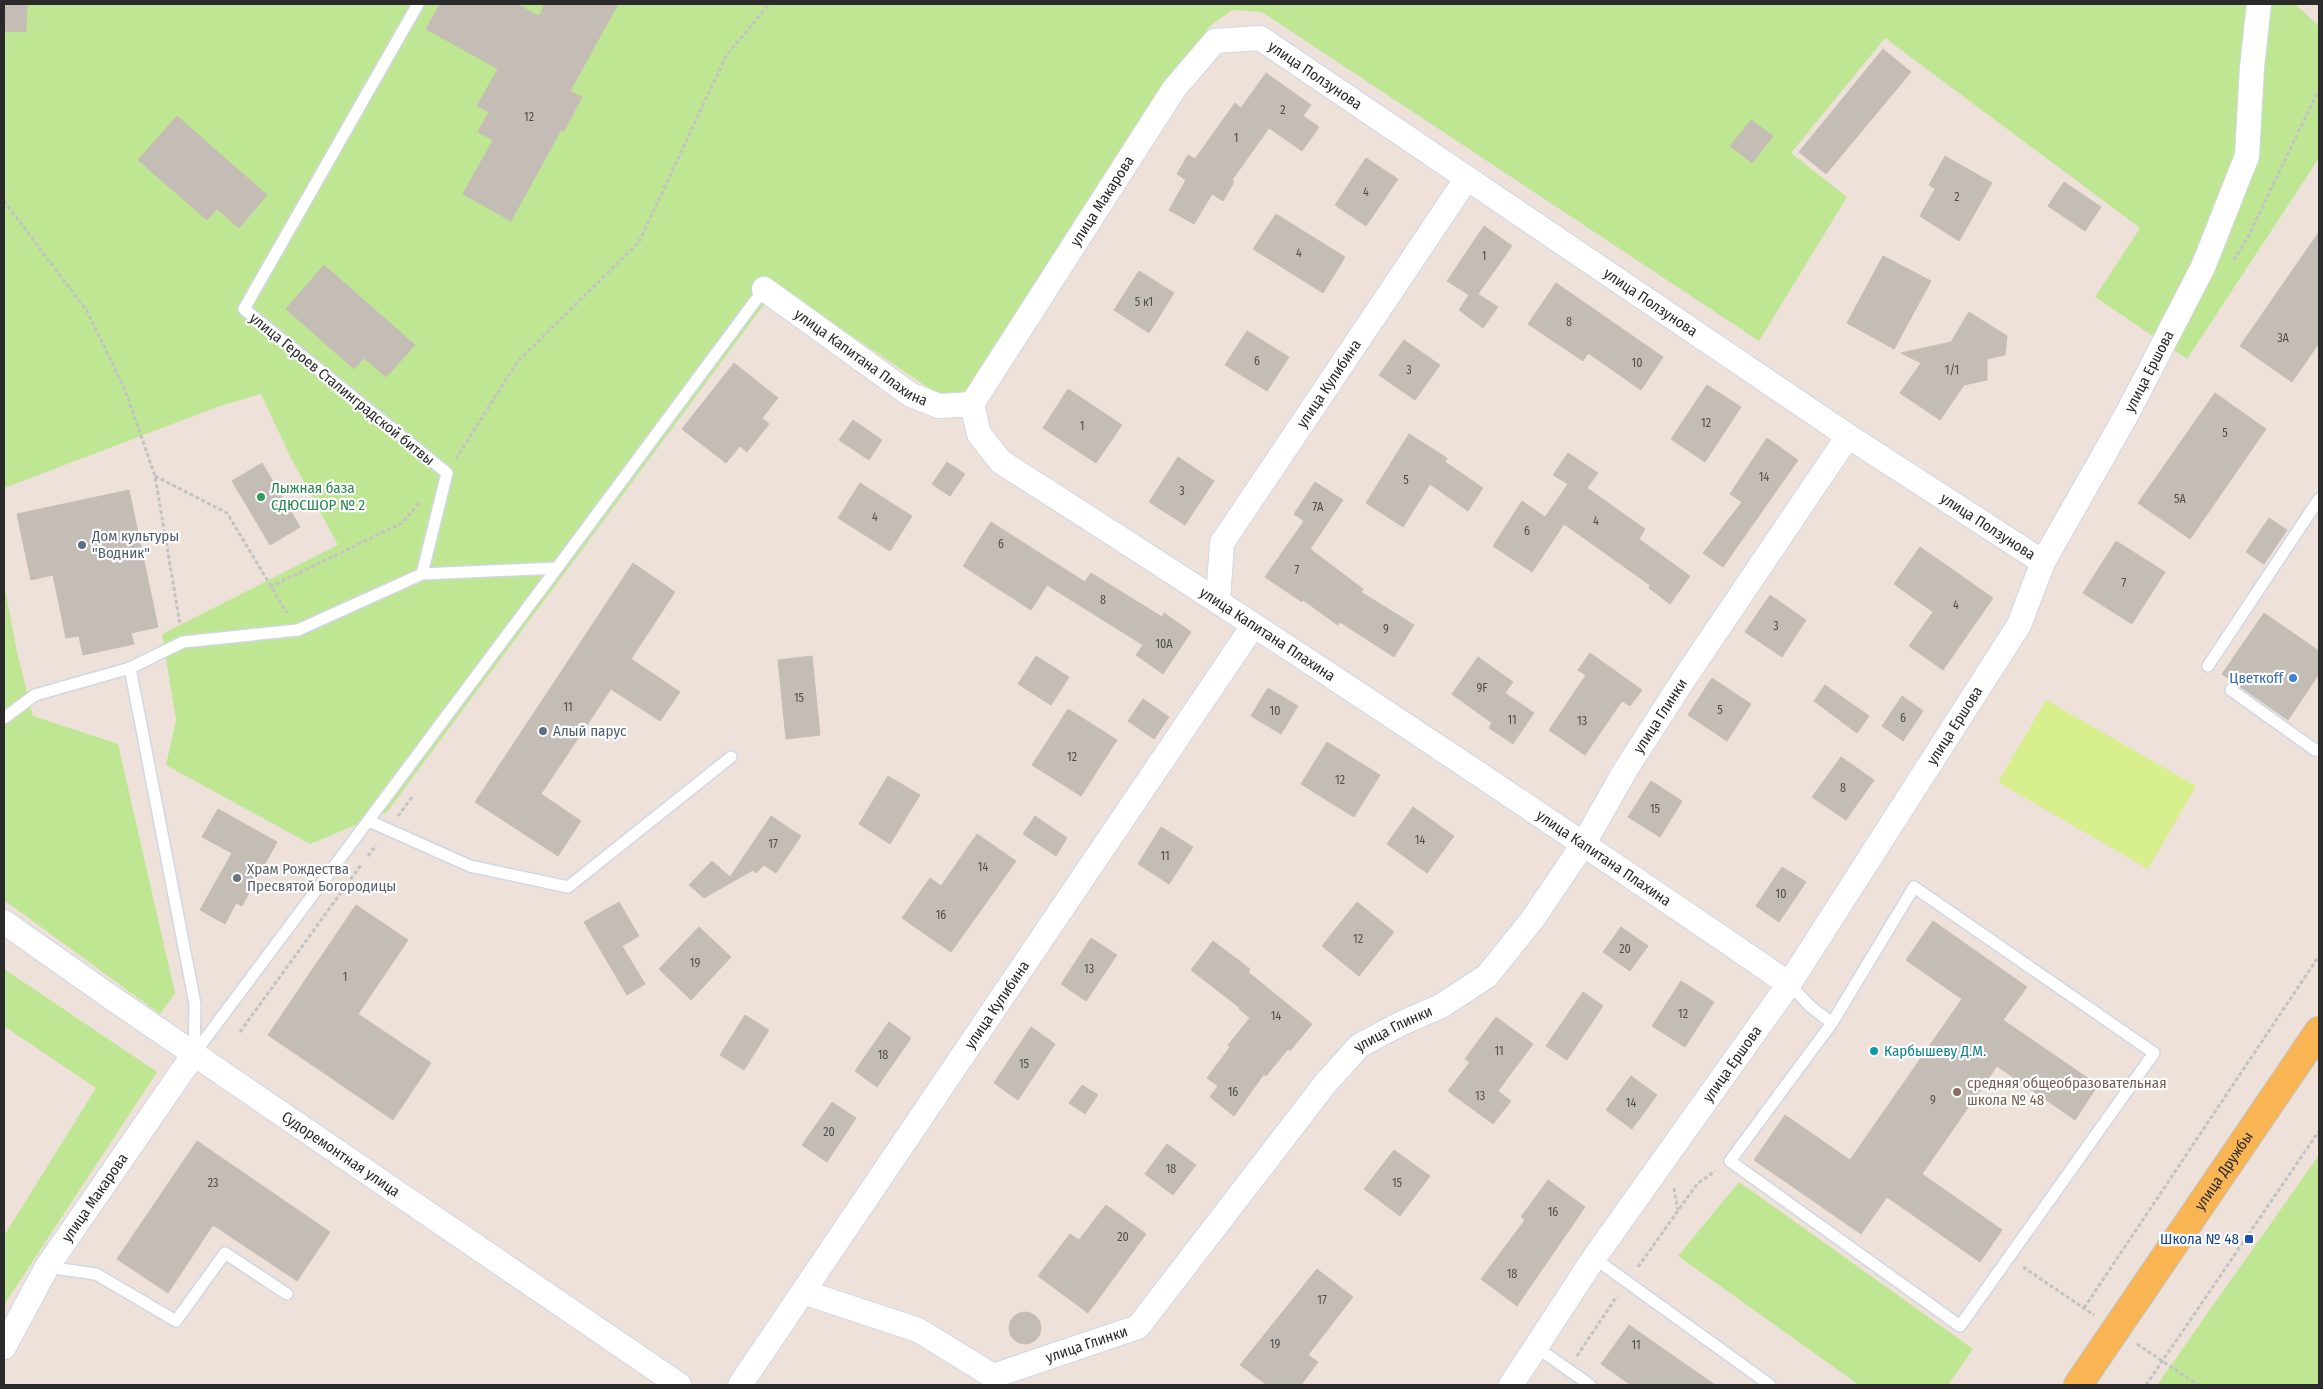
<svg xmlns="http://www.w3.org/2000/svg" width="2323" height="1389" font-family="'Fira Sans Condensed',sans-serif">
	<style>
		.green { fill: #bfe793 }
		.pitch { fill: #d8ef8e }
		.building { fill: #c4bdb6; stroke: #c8bdb4 }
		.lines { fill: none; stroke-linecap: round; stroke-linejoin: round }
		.service-casing { stroke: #d0d7e4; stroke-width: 14 }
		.minor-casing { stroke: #d0d7e4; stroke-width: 26 }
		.primary-casing { stroke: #c3c3c3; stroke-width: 30 }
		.path { stroke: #c3c3c3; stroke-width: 3; stroke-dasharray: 4 2.5; stroke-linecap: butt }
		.service { stroke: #fff; stroke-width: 11 }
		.minor { stroke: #fff; stroke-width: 24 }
		.primary { stroke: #f9b453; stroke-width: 28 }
		.leisure-dot { fill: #2e9e5b; stroke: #fff; stroke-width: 2 }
		.service-dot { fill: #5c6f8a; stroke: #fff; stroke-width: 2 }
		.shop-dot { fill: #3f7fe0; stroke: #fff; stroke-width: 2 }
		.worship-dot { fill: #6b7280; stroke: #fff; stroke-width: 2 }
		.culture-dot { fill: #0f9aa8; stroke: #fff; stroke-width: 2 }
		.education-dot { fill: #8d6e63; stroke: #fff; stroke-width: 2 }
		.transit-dot { fill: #1a4fb4; stroke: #fff; stroke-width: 2 }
		.labels { text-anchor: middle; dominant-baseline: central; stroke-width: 4.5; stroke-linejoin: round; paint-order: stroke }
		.number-label { font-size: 12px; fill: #504f4d }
		.street-label { font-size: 15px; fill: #2a2a2a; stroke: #fff }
		.leisure-label { font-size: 15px; fill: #27864d; stroke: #fff; text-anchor: start }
		.service-label { font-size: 15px; fill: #4e5e75; stroke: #fff; text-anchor: start }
		.shop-label { font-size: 15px; fill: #366cbe; stroke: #fff; text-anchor: end }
		.worship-label { font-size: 15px; fill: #5b616d; stroke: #fff; text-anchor: start }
		.culture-label { font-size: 15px; fill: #0d838f; stroke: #fff; text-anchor: start }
		.education-label { font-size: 15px; fill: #785e54; stroke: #fff; text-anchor: start }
		.transit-label { font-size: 15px; fill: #164399; stroke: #fff; text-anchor: end }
	</style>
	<rect width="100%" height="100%" fill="#ede1da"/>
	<!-- green -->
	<g class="green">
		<path d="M4,4H2295L2319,26V158L2187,359L2095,297L2140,228L1885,38L1791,153L1847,197L1759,341L1262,12L1232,10L1210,26L968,396L945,399L778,286L387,812L310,844L166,765L176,720L162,634L338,545L290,456L261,394L220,406L4,488Z"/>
		<path d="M4,584L17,652L33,716L118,744L175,993L160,1014L4,900Z"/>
		<path d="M4,969L157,1072L4,1305V1236L96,1088L4,1026Z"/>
		<path d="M2319,1155V1385H2157Z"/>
		<path d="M1739,1182L1973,1349L1948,1385H1859L1678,1256Z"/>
	</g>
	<!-- pitch -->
	<path class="pitch" d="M2046,700L2196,786L2148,869L1998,782Z"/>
	<!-- building -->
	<g class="building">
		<path d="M4,4H27L26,32L4,31Z"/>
		<path d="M440,4H517L539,16L545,4H618L570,91L582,97L564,131L561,130L511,221L463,194L493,140L478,132L489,112L477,106L498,69L426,29Z"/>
		<path d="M1883,49L1911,72L1826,174L1799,152Z"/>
		<path d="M1266,73L1311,105L1303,116L1319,127L1302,151L1269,128L1232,180L1234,182L1223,201L1212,194L1194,224L1169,210L1186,180L1177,174L1188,155L1195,159L1235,103L1241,108Z"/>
		<path d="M177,116L267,195L239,228L217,209L207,220L138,160Z"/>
		<path d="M1751,120L1773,136L1752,163L1730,146Z"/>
		<path d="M1945,156L1992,183L1959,241L1920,216L1935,189L1929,185Z"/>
		<path d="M1366,158L1398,179L1366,226L1335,205Z"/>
		<path d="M2064,182L2101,207L2085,231L2048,206Z"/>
		<path d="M1276,214L1345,257L1323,293L1253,249Z"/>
		<path d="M1484,226L1512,246L1478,294L1498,307L1483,328L1459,310L1469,295L1447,281Z"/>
		<path d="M2319,232V343L2292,382L2240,346Z"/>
		<path d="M1883,256L1931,281L1894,349L1847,323Z"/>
		<path d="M324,265L415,345L386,377L364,358L354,369L286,309Z"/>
		<path d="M1139,271L1174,293L1149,333L1114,310Z"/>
		<path d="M1556,283L1663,357L1641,390L1588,353L1583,361L1528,324Z"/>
		<path d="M1969,312L2007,336L2005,355L1987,359V380L1964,385L1940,420L1900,393L1921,363L1901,353L1951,342Z"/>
		<path d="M1247,331L1289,357L1267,391L1225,365Z"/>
		<path d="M1404,340L1440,365L1415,400L1379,375Z"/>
		<path d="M734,363L778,398L762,418L769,424L747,452L740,446L726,463L682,429Z"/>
		<path d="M1707,385L1741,407L1705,462L1671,439Z"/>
		<path d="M1068,389L1122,425L1096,463L1043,428Z"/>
		<path d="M2215,393L2266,429L2190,539L2138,503Z"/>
		<path d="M853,420L882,440L869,460L839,440Z"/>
		<path d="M1409,434L1447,458L1445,462L1483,488L1468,511L1430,484L1403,527L1366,503Z"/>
		<path d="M1767,438L1798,460L1723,567L1703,553L1742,502L1730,494Z"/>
		<path d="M1568,453L1598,473L1587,488L1645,529L1639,539L1690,576L1670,604L1649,588L1650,585L1564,524L1532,572L1493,546L1522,501L1545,517L1568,484L1553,475Z"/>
		<path d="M1178,457L1214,481L1185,525L1149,502Z"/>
		<path d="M947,462L965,474L950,496L932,484Z"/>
		<path d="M262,463L300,527L270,545L232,481Z"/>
		<path d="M1315,482L1343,500L1310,549L1363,589L1361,592L1414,625L1394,657L1340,622L1338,625L1303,600L1302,602L1265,577L1304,521L1294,514Z"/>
		<path d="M860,483L912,516L890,551L838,518Z"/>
		<path d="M129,490L158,627L131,633L134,644L83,655L79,636L66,638L53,575L31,580L17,514Z"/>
		<path d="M2269,518L2287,530L2264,564L2246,552Z"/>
		<path d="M991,522L1085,582L1091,573L1162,617L1164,613L1191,632L1163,674L1136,655L1143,645L1047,585L1031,610L963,566Z"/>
		<path d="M2116,541L2165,572L2132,624L2083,593Z"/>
		<path d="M1920,547L1993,598L1943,670L1909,646L1933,612L1894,584Z"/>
		<path d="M633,563L675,592L631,659L680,692L660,721L611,689L541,794L581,821L558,856L475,802Z"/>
		<path d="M1770,595L1806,620L1782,657L1745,632Z"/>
		<path d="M2264,613L2319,651V674L2288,720L2222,674Z"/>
		<path d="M1590,653L1642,690L1630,706L1622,701L1585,755L1549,730L1586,675L1578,670Z"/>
		<path d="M812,656L820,735L786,739L778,660Z"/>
		<path d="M1036,656L1069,677L1051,705L1018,684Z"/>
		<path d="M1478,657L1513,682L1505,693L1534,713L1513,744L1489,728L1492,723L1452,694Z"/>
		<path d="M1712,678L1751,704L1727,741L1688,715Z"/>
		<path d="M1825,685L1869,716L1857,733L1814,701Z"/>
		<path d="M1268,688L1298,706L1281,734L1251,716Z"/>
		<path d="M1902,696L1923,711L1903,741L1882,726Z"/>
		<path d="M1143,699L1169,717L1154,739L1128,721Z"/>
		<path d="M1068,709L1117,740L1081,796L1032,765Z"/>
		<path d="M1327,742L1380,775L1354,817L1301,784Z"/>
		<path d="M1841,757L1874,780L1846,820L1812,797Z"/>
		<path d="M888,776L920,795L890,844L859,824Z"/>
		<path d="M1651,781L1682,801L1660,837L1628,817Z"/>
		<path d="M1413,807L1454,836L1427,873L1387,844Z"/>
		<path d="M218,809L277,842L242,906L236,903L225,924L200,910L232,853L202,837Z"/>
		<path d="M771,816L801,836L776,873L764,865L756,873L753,870L704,898L689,885L712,861L730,877Z"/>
		<path d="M1035,816L1067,838L1056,856L1023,834Z"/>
		<path d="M1161,827L1193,847L1169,884L1138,864Z"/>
		<path d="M977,834L1016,861L951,952L902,918L930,878L941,886Z"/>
		<path d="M1782,867L1806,882L1779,922L1756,906Z"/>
		<path d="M619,902L639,936L622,946L645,984L627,995L584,922Z"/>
		<path d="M1357,902L1394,932L1359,976L1322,946Z"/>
		<path d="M356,905L408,940L358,1014L431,1063L393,1120L268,1035Z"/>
		<path d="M1933,921L2027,987L2003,1020L2098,1085L2075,1120L1997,1066L1922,1174L2002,1230L1980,1262L1887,1197L1861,1234L1754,1160L1785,1115L1850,1160L1962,999L1906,960Z"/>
		<path d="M699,927L731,957L691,1000L659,969Z"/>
		<path d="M1621,927L1648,946L1630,971L1603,952Z"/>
		<path d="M1091,938L1117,955L1086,1001L1061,984Z"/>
		<path d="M1213,941L1250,969L1248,972L1312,1024L1290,1051L1288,1049L1266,1076L1264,1074L1234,1116L1210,1097L1218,1086L1207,1078L1230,1047L1228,1045L1250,1018L1239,1009L1240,1008L1191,970Z"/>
		<path d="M1681,981L1714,1002L1685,1047L1652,1026Z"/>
		<path d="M1583,992L1603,1006L1567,1060L1546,1046Z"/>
		<path d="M745,1015L769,1030L744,1070L720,1055Z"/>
		<path d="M1496,1017L1533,1044L1498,1091L1511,1101L1493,1124L1448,1091L1470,1062L1465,1059Z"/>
		<path d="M889,1022L911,1038L877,1087L855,1071Z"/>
		<path d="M1031,1027L1055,1044L1018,1100L994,1083Z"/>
		<path d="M1631,1076L1657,1095L1632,1129L1606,1110Z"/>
		<path d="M1082,1085L1098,1095L1085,1114L1069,1103Z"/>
		<path d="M832,1102L856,1118L827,1162L802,1145Z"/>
		<path d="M197,1141L330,1232L297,1281L213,1225L168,1293L117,1259Z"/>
		<path d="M1167,1144L1196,1165L1173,1195L1145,1174Z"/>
		<path d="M1394,1150L1430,1176L1400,1216L1364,1189Z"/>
		<path d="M1548,1180L1585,1207L1517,1306L1481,1279L1525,1220L1521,1217Z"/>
		<path d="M1106,1205L1146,1234L1088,1313L1038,1276L1070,1234L1079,1240Z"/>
		<path d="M1317,1269L1353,1297L1308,1355L1318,1362L1301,1385H1267L1240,1365Z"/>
		<circle cx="1025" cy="1328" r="16"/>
		<path d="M1629,1325L1715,1385H1631L1601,1364Z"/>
	</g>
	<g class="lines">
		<defs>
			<g id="service">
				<path d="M418,4L244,309L447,473L422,574"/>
				<path d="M2208,666L2319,499"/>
				<path d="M130,668L195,1004L194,1054"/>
				<path d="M2231,690L2315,750H2319"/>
				<path d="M4,718L35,695L130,668L183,642L298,630L422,574L557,568L764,289"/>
				<path d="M369,821L470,866L568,887L731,757"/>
				<path d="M1789,984L1811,1007L1832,1023L1730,1161L1960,1326L2154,1053L1914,887L1832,1023"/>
				<path d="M194,1054L557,568"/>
				<path d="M1594,1258L1770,1385"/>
				<path d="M47,1267L96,1274L176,1321L225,1253L287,1294"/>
				<path d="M1536,1347L1590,1385"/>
			</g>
			<g id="minor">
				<path id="s1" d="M764,289L911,395L939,406L972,404L979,434L1001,462C1267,631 1529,806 1789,984"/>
				<path id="s2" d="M972,404L1174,89L1215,41L1260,38L1848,436L2043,562"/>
				<path id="s3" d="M1218,600L1222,543L1467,178"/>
				<path id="s4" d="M4,922L112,998L679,1385"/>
				<path id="s5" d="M803,1292L918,1330L993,1376L1138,1327L1325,1084L1359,1046L1402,1023L1441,1006L1487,976L1532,920L1584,843L1626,769L1684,679L1848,436"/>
				<path id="s6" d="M4,1347L47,1267L194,1054"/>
				<path id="s7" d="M740,1385L1253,626"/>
				<path id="s8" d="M1511,1385L1594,1258L1789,984L2019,625L2043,562L2127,414L2203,267L2247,156L2252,67L2259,4"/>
			</g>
			<g id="primary">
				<path id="s9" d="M2078,1385L2319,1031"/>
			</g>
		</defs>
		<!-- service casing -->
		<use href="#service" class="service-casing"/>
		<!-- minor casing -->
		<use href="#minor" class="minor-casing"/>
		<!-- primary casing -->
		<use href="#primary" class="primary-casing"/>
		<!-- path -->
		<g class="path">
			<path d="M4,201L87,311L125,390L155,476L180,624"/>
			<path d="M2234,260L2248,237L2319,89"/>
			<path d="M456,459L517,362L639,242L726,56L769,4"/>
			<path d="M155,476L227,513L287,613"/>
			<path d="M270,587L402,523L420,502"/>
			<path d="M398,816L412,797"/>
			<path d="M368,856L376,845"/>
			<path d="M240,1032L361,865"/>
			<path d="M1674,1188L1678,1210"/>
			<path d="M1638,1267L1697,1184L1715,1171"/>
			<path d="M2023,1267L2094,1315"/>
			<path d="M2084,1308L2319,956"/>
			<path d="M2137,1344L2198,1385"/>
			<path d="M1577,1356L1617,1296"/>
			<path d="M2146,1385L2319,1131"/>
		</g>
		<!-- service -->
		<use href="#service" class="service"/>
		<!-- minor -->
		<use href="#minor" class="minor"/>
		<!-- primary -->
		<use href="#primary" class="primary"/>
	</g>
	<!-- markers -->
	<circle class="leisure-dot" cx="261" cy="497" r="5"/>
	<g class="service-dot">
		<circle cx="82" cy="545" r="5"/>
		<circle cx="543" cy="731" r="5"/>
	</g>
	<circle class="shop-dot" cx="2293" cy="678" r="5"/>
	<circle class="worship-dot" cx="237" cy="878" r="5"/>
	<circle class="culture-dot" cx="1874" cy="1051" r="5"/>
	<circle class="education-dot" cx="1957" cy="1092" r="5"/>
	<rect class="transit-dot" x="2244" y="1234" width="10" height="10" rx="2.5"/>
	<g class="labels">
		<!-- number labels -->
		<g class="number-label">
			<text x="1283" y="110">2</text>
			<text x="529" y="117">12</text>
			<text x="1236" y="138">1</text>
			<text x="1366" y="192">4</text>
			<text x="1957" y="197">2</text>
			<text x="1299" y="253">4</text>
			<text x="1484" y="256">1</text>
			<text x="1144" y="302">5 к1</text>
			<text x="1569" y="322">8</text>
			<text x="2283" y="338">3А</text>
			<text x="1257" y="361">6</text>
			<text x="1637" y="363">10</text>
			<text x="1409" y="370">3</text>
			<text x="1952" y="370">1/1</text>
			<text x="1706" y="423">12</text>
			<text x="1082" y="426">1</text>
			<text x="2225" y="433">5</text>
			<text x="1764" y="477">14</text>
			<text x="1406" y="480">5</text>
			<text x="1182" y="491">3</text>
			<text x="2180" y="499">5А</text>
			<text x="1318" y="507">7А</text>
			<text x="875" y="517">4</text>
			<text x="1596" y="521">4</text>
			<text x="1527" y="531">6</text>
			<text x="1001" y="544">6</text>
			<text x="1297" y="570">7</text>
			<text x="2124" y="583">7</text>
			<text x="1103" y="600">8</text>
			<text x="1956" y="605">4</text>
			<text x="1776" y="626">3</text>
			<text x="1386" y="629">9</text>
			<text x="1164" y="644">10А</text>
			<text x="1482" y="688">9F</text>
			<text x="799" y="698">15</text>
			<text x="568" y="707">11</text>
			<text x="1720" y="710">5</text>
			<text x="1275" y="711">10</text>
			<text x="1903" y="718">6</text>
			<text x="1512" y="720">11</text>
			<text x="1582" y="721">13</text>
			<text x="1072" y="757">12</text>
			<text x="1340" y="780">12</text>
			<text x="1843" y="788">8</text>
			<text x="1655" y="809">15</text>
			<text x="1420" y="840">14</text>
			<text x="773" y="844">17</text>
			<text x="1165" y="856">11</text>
			<text x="983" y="867">14</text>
			<text x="1781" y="894">10</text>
			<text x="941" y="915">16</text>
			<text x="1358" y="939">12</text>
			<text x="1625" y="949">20</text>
			<text x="695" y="963">19</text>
			<text x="1089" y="969">13</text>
			<text x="345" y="977">1</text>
			<text x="1683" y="1014">12</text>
			<text x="1276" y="1016">14</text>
			<text x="1499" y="1051">11</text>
			<text x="883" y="1055">18</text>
			<text x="1024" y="1064">15</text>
			<text x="1233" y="1092">16</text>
			<text x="1480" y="1096">13</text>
			<text x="1933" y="1100">9</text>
			<text x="1631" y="1103">14</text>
			<text x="829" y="1132">20</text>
			<text x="1171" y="1169">18</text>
			<text x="213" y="1183">23</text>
			<text x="1397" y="1183">15</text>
			<text x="1553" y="1212">16</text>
			<text x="1123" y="1237">20</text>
			<text x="1512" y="1274">18</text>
			<text x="1322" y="1300">17</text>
			<text x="1275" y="1344">19</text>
			<text x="1636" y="1345">11</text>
		</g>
		<!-- street labels -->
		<g class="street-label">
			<text stroke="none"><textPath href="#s2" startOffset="549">улица Ползунова</textPath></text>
			<text stroke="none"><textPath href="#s2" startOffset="241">улица Макарова</textPath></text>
			<text stroke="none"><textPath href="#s2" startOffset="954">улица Ползунова</textPath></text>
			<text stroke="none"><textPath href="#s1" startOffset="119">улица Капитана Плахина</textPath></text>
			<text stroke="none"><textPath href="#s8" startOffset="1200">улица Ершова</textPath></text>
			<text stroke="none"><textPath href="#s3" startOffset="249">улица Кулибина</textPath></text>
			<text transform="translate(342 389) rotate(39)">улица Героев Сталинградской битвы</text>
			<text stroke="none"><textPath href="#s2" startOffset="1359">улица Ползунова</textPath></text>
			<text stroke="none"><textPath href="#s1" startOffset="628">улица Капитана Плахина</textPath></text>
			<text stroke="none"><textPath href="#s5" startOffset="1179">улица Глинки</textPath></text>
			<text stroke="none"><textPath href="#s8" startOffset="795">улица Ершова</textPath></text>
			<text stroke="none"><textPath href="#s1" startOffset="1032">улица Капитана Плахина</textPath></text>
			<text stroke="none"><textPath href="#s7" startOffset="459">улица Кулибина</textPath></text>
			<text stroke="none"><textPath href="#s5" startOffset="758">улица Глинки</textPath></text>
			<text stroke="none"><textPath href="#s8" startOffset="390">улица Ершова</textPath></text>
			<text stroke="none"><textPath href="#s4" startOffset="409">Судоремонтная улица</textPath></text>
			<text stroke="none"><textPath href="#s9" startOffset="259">улица Дружбы</textPath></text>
			<text stroke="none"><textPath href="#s6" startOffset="175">улица Макарова</textPath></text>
			<text stroke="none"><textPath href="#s5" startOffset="308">улица Глинки</textPath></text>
		</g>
		<!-- leisure labels -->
		<g class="leisure-label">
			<text x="271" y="488">Лыжная база<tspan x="271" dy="17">СДЮСШОР № 2</tspan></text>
		</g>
		<!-- service labels -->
		<g class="service-label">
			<text x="92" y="536">Дом культуры<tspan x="92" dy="17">"Водник"</tspan></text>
			<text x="553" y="731">Алый парус</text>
		</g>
		<!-- shop labels -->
		<g class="shop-label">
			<text x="2283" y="678">Цветкоff</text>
		</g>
		<!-- worship labels -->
		<g class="worship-label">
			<text x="247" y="869">Храм Рождества<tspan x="247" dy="17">Пресвятой Богородицы</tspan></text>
		</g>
		<!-- culture labels -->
		<g class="culture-label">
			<text x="1884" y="1051">Карбышеву Д.М.</text>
		</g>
		<!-- education labels -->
		<g class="education-label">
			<text x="1967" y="1083">средняя общеобразовательная<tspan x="1967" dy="17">школа № 48</tspan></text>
		</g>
		<!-- transit labels -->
		<g class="transit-label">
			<text x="2239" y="1239">Школа № 48</text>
		</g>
	</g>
	<!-- border -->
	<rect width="2323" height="1389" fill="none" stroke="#2a2a2a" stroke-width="10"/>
</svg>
